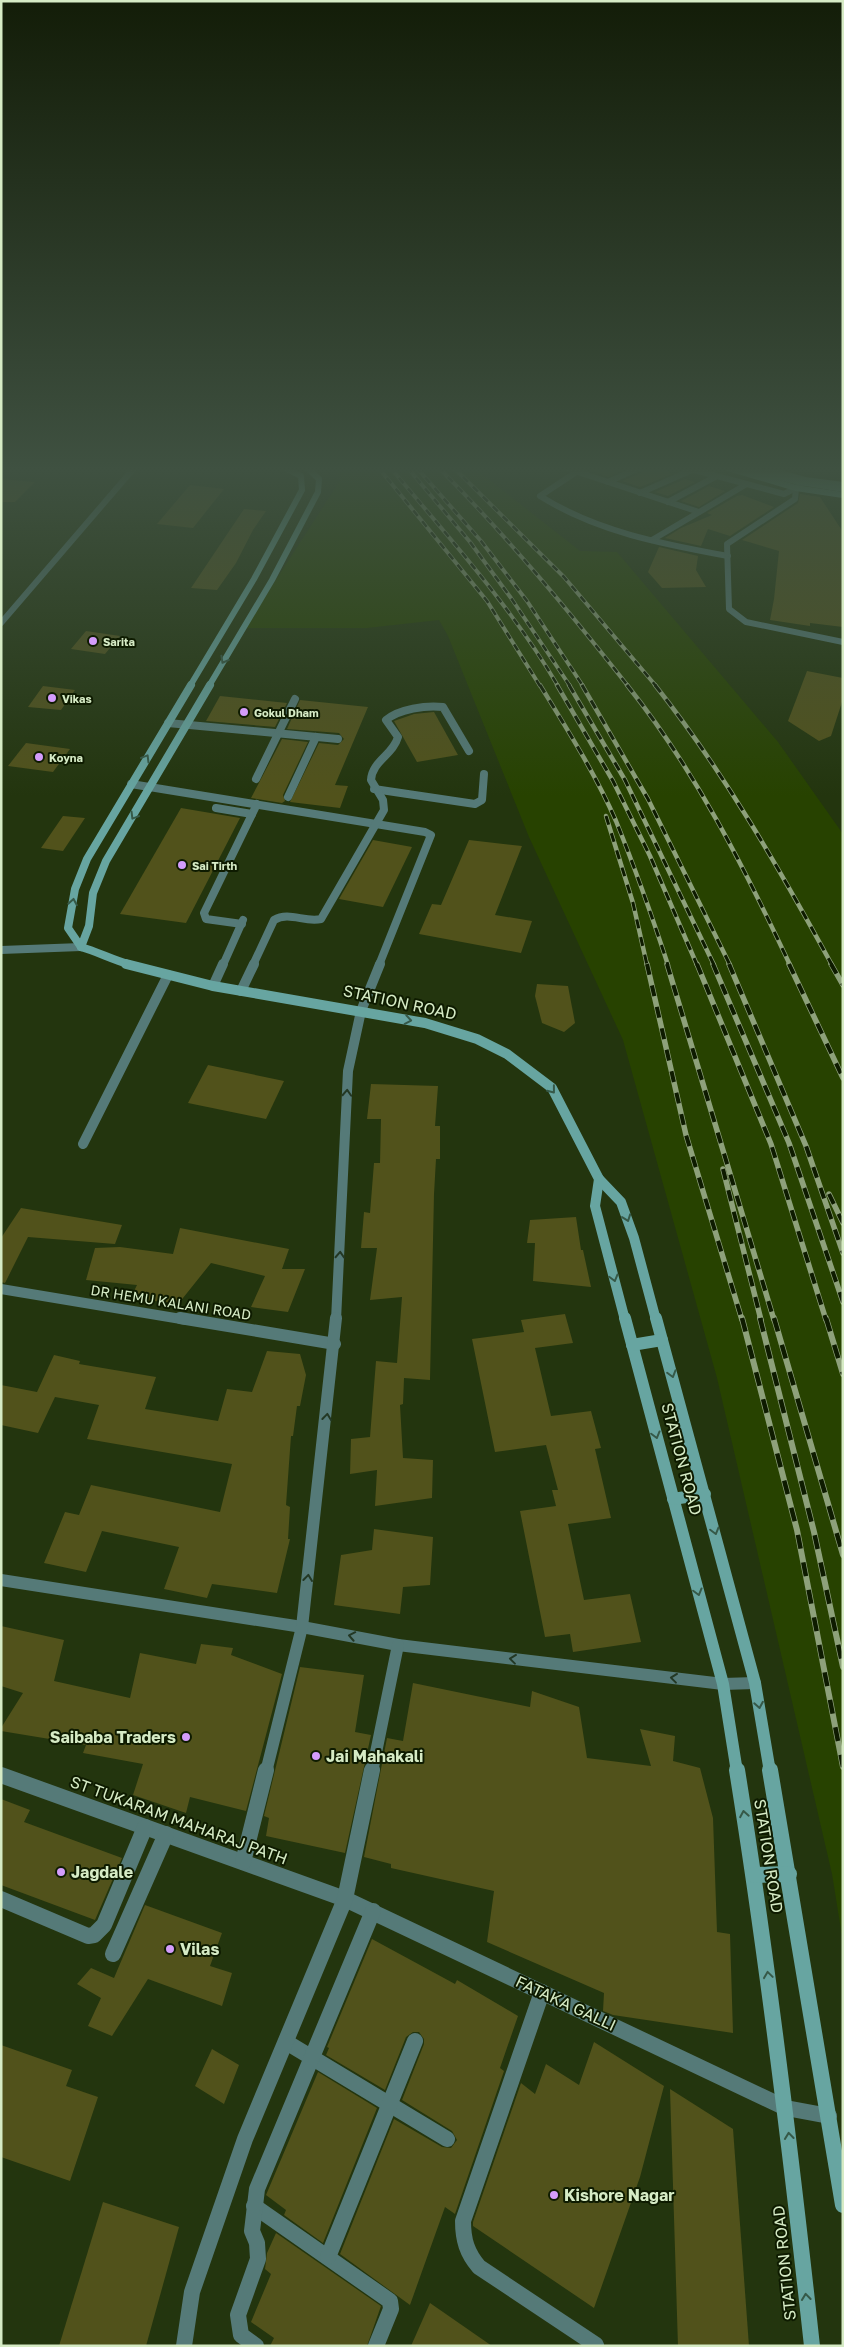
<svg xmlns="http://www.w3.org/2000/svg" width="844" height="2347" font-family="'Golos Text',sans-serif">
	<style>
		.built { fill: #274200 }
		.building { fill: #51521b }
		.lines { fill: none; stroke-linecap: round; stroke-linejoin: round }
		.service { stroke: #557a78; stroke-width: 10 }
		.minor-far4 { stroke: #557a78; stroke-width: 6 }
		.minor-far3 { stroke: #557a78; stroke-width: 8 }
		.minor-far2 { stroke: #557a78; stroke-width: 10 }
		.minor-far1 { stroke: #557a78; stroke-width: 12 }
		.minor { stroke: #557a78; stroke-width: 16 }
		.tertiary { stroke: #557a78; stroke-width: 8 }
		.secondary-far4 { stroke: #67a5a1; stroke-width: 6 }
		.secondary-far3 { stroke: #67a5a1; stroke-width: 8 }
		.secondary-far2 { stroke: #67a5a1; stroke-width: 10 }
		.secondary-far1 { stroke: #67a5a1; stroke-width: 12 }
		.secondary { stroke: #67a5a1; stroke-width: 16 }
		.rail-far3-casing { stroke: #8ea17b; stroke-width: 4 }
		.rail-far2-casing { stroke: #8ea17b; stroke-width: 4.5 }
		.rail-far1-casing { stroke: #8ea17b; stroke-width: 5.5 }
		.rail-casing { stroke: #8ea17b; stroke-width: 6 }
		.rail-far3 { stroke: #0e1b00; stroke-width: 2.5; stroke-dasharray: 7; stroke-linecap: butt }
		.rail-far2 { stroke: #0e1b00; stroke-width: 3; stroke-dasharray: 9; stroke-linecap: butt }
		.rail-far1 { stroke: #0e1b00; stroke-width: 4; stroke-dasharray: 11; stroke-linecap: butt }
		.rail { stroke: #0e1b00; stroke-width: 4.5; stroke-dasharray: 14; stroke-linecap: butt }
		.secondary-bridge { stroke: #67a5a1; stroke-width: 6 }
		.oneway { stroke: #365948 }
		.oneway2 { stroke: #233824 }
		.poi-dot { fill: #d49cfb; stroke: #0e1b00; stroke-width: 2 }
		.labels { text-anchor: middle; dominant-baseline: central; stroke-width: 4; stroke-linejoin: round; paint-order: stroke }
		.far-poi-label { font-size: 11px; font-weight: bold; fill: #d6ebc5; stroke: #0e1b00; text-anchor: start }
		.street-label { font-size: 14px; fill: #d6ebc5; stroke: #0e1b00 }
		.near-street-label { font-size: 16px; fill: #d6ebc5; stroke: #0e1b00 }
		.near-poi-label { font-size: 16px; font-weight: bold; fill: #d6ebc5; stroke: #0e1b00; text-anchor: start }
	</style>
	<rect width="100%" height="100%" fill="#23350e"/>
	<!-- built -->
	<path class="built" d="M330,467H473L580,551L617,552L778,742L843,834V1942L832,1874L717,1378L623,1040L529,837L448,636L439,620L367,628H245L341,479Z"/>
	<!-- building -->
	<g class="building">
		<path d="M589,467H629L608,477L588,469Z"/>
		<path d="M646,467H675L666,471L672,474L640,487L622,481L643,472Z"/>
		<path d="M1,479L35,482L15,502H1Z"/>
		<path d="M685,479L695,482L668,496L655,492Z"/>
		<path d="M190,485L224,489L193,528L157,524Z"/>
		<path d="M709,486L725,491L699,507L681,501Z"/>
		<path d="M800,494L820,497L843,532V627L810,623V626L770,620L774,599L779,551L742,540L798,503Z"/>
		<path d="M742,495L774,507L730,536L708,529L701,546L665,538L681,528L712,515L707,513L737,496Z"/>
		<path d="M244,509L266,511L253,530L236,563L217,590L191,588Z"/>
		<path d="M659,547L698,556L696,570L706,587L662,588L648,572Z"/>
		<path d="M86,631L120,636L105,654L71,649Z"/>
		<path d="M807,671L843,678V699L831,736L819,741L788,721Z"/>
		<path d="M43,686L75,690L61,710L28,707Z"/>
		<path d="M220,696L287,703L275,727L206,721Z"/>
		<path d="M300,700L368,707L335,785L348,786L340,808L290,802L319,743L338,745L344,739L339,733L287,729Z"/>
		<path d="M434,712L458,755L417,762L394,721L414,714Z"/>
		<path d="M282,739L308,742L283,795L285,801L282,803L251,798Z"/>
		<path d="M26,743L70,749L53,772L8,766Z"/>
		<path d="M181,808L240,818L186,923L120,914Z"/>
		<path d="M63,816L85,818L63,851L41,848Z"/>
		<path d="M373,840L412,847L383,907L339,899Z"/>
		<path d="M469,840L522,846L495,915L532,921L521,953L419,934L432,904L441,905Z"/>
		<path d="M537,984L568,986L575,1023L564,1032L542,1023L535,996Z"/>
		<path d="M208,1065L284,1081L266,1119L188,1103Z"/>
		<path d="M371,1084L438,1086L435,1126H440V1159H436L434,1194L430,1380L404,1378L403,1404L400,1405L403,1458L433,1460L432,1498L375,1506L377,1470L350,1474L351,1439L370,1437L376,1361L397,1363L402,1297L370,1300L377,1248H361L364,1212L370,1213L374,1163H380L381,1119H367Z"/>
		<path d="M21,1208L122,1225L115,1244L28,1237L5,1283L1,1282V1238Z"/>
		<path d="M576,1217L581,1250H583L591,1287L533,1281L535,1243H527L530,1220Z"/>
		<path d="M180,1228L289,1249L282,1269H305L288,1312L251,1307L265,1276L211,1263L179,1303L130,1299L137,1285L86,1280L95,1248L120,1247L173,1254Z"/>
		<path d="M565,1314L573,1343L535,1348L551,1416L591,1411L601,1448L595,1449L611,1518L568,1524L584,1600L630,1594L641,1642L573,1652L570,1634L545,1637L520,1511L556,1506L552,1490H558L546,1445L495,1452L472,1339L524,1332L521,1320Z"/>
		<path d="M267,1351L300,1354L306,1375L300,1406H297L293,1436H291L286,1505L290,1507L288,1539H290L277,1593L212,1584L207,1598L164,1589L179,1547L102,1531L86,1572L44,1563L65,1512L79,1515L91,1485L220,1512L232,1464L87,1439L99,1405L55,1397L38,1433L1,1425V1385L37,1392L54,1355L80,1361L79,1364L156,1377L145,1409L218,1421L227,1389L252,1392Z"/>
		<path d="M374,1529L433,1537L430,1585L403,1587L400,1614L334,1605L341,1555L372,1550Z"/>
		<path d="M1,1626L64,1640L54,1681L130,1698L140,1653L196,1664L201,1644L233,1648L231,1655L282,1674L246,1811L190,1797L186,1813L133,1795L143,1764L83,1753L86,1745L1,1731V1728L23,1693L1,1686Z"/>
		<path d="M300,1667L364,1675L355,1732L371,1735L345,1853L266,1836L269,1818L264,1816Z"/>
		<path d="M413,1683L530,1707L532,1691L579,1707L587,1758L651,1766L640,1729L675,1736L673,1761L700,1768L713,1818L717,1932L730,1934L733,2033L613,2015L603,2011L604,1993L487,1942L494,1891L391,1868V1864L364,1857L387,1738L403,1741Z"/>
		<path d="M1,1799L30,1810L24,1822L122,1858L95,1920L1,1885Z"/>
		<path d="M145,1905L222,1933L210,1966L232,1973L222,2006L148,1979L112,2036L88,2026L101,1998L77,1984L91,1968L114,1978Z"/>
		<path d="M372,1939L455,1984L457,1980L518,2016L500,2068L504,2071L455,2214L445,2207L410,2305L340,2254L394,2119L442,2147L451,2148L457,2140L452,2131L402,2100L424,2044V2039L419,2032H413L406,2037L385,2090L326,2055L329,2048L327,2047Z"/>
		<path d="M594,2042L664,2086L640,2177L594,2308L473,2226V2222L521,2083L535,2094L546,2064L579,2085Z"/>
		<path d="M1,2045L72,2070L66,2086L98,2097L70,2181L1,2157Z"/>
		<path d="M212,2049L239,2065L224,2104L195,2086Z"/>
		<path d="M318,2072L377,2108L323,2243L284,2215L286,2210L266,2195Z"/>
		<path d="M670,2089L733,2129L749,2346H678Z"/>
		<path d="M103,2202L179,2227L146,2346H59Z"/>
		<path d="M276,2233L381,2306L367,2346H270L274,2338L251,2322L271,2274L265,2269L267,2253Z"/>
		<path d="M430,2303L492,2346H411Z"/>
	</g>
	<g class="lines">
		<!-- service -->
		<path class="service" d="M83,1144L168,975"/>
		<!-- minor-far4 -->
		<g class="minor-far4">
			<path d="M563,467L699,512"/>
			<path d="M584,467L540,496C597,532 663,544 728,556"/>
			<path d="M683,467L784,494L796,488"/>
			<path d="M608,482L641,467"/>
			<path d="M803,482L796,488L795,499L727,544L729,609L746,622L843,642"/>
			<path d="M640,493L692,470"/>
			<path d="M668,502L715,477"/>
			<path d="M652,540L745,485"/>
			<path d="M1,623L135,467"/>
		</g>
		<!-- minor-far3 -->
		<g class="minor-far3">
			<path d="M168,723L338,739"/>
			<path d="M256,779L295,699"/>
			<path d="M131,784L425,832L431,835L379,965"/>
			<path d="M374,789L475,804L482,800L484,774"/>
			<path d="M288,797L316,737"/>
			<path d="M216,808L252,814"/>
			<path d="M242,924L206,919L204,913L257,804"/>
			<path d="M223,965L243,920"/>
			<path d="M253,965L274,920C289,911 305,923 321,919L384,810L383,800L371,780C372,761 393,755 398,737L386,720C399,709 426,705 443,707L469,751"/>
		</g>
		<!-- minor-far2 -->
		<g class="minor-far2">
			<path d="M213,986L223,964"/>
			<path d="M241,991L254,964"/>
			<path d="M1,1289L187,1320"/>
			<path d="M336,1320L348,1071L361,1011L380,964"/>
		</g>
		<!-- minor-far1 -->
		<g class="minor-far1">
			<path d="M180,1318L335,1344"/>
			<path d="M1,1580L302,1627L398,1645L723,1684L755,1683"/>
			<path d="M266,1772L302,1627L336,1318"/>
			<path d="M372,1772L398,1645"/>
		</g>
		<!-- minor -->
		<g class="minor">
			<path d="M1,1775L345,1899L786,2108L829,2116"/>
			<path d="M243,1862L266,1770"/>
			<path d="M1,1899L88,1936L94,1935L104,1925L145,1827"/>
			<path d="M113,1954L166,1834"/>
			<path d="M542,1992L463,2221C463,2240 467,2253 479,2267L596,2345"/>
			<path d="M286,2042L447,2139"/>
			<path d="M254,2206L390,2301L391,2309L376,2346"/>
			<path d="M328,2257L415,2041"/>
			<path d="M184,2346L192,2292L245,2139L345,1899L372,1770"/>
			<path d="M256,2346L241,2335L238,2315L258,2259L257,2243L252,2231L257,2189L373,1911"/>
		</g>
		<!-- tertiary -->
		<path class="tertiary" d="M1,950L81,947"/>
		<!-- secondary-far4 -->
		<g class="secondary-far4">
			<path d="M725,467L796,488L843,495"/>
			<path d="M758,467L805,480L843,485"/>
			<path d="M190,686L254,579L302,490L301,476L283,467"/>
			<path d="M209,686L272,580L318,492L319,479L306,467"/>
		</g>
		<!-- secondary-far3 -->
		<g class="secondary-far3">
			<path d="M81,947C98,952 113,960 131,965"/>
			<path d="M81,947L68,928L75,889L87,859L191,685"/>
			<path d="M81,947L89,926L93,893L106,861L210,685"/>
		</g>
		<!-- secondary-far2 -->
		<g class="secondary-far2">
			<path d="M126,964L213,986L425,1023L477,1039L507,1054L552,1088L599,1179L595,1206L625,1320"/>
			<path d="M599,1179L621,1202L634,1238L656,1320"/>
		</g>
		<!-- secondary-far1 -->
		<g class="secondary-far1">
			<path d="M625,1318L723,1684L737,1772"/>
			<path d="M656,1318L755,1683L770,1772"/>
			<path d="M632,1345L662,1340"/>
			<path d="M673,1499L705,1494"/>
		</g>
		<!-- secondary -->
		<g class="secondary">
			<path d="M737,1770C768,1962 791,2154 812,2346"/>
			<path d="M770,1770L843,2205"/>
			<path d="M754,1875L789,1874"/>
		</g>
		<defs>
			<g id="rail-far3">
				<path d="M378,467L487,601L540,686"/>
				<path d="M390,467C449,538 511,606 558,686"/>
				<path d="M407,467L470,542L511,598L570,686"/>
				<path d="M416,467L481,541L527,601L583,686"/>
				<path d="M438,467C507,536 568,610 628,686"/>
				<path d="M453,467L564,577L656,686"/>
			</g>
			<g id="rail-far2">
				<path d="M540,685C567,729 595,773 616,821C635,868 652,916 668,965"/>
				<path d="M557,685L613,781L650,856L697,965"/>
				<path d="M569,685L625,780L714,965"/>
				<path d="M582,685L648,799L730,965"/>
				<path d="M627,685C695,770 744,867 790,965"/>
				<path d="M655,685C724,772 779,868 832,965"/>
				<path d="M606,816L633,903L647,965"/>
			</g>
			<g id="rail-far1">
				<path d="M647,964L686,1135L742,1320"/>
				<path d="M667,964L774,1320"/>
				<path d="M697,964L771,1144L826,1320"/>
				<path d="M713,964L789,1143L843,1302"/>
				<path d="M729,964L806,1146L843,1253"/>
				<path d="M789,964L843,1078"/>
				<path d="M831,964L843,985"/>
				<path d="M723,1169L761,1320"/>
				<path d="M829,1194L843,1223"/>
			</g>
			<g id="rail">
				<path d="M742,1318L797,1530L843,1767"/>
				<path d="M760,1318L814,1532L843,1667"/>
				<path d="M774,1318L843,1555"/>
				<path d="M826,1318L843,1374"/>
			</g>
		</defs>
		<!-- rail-far3 casing -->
		<use href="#rail-far3" class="rail-far3-casing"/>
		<!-- rail-far2 casing -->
		<use href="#rail-far2" class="rail-far2-casing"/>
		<!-- rail-far1 casing -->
		<use href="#rail-far1" class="rail-far1-casing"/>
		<!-- rail casing -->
		<use href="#rail" class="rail-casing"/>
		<!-- rail-far3 -->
		<use href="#rail-far3" class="rail-far3"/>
		<!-- rail-far2 -->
		<use href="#rail-far2" class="rail-far2"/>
		<!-- rail-far1 -->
		<use href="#rail-far1" class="rail-far1"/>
		<!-- rail -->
		<use href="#rail" class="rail"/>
		<!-- secondary-bridge -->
		<path class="secondary-bridge" d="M740,467L799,482L843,489"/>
	</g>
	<!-- one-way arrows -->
	<defs><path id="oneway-chevron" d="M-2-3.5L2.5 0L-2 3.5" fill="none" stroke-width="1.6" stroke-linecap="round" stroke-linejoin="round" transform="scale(1.25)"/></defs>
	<g class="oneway">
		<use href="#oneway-chevron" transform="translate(224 660) rotate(119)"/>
		<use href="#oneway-chevron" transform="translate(146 758) rotate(-59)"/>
		<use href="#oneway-chevron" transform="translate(134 816) rotate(121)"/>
		<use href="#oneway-chevron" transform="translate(73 902) rotate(-80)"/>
		<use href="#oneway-chevron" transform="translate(408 1020) rotate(10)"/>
		<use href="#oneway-chevron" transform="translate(552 1090) rotate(52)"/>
		<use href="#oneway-chevron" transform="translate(627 1218) rotate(70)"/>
		<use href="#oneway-chevron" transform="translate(614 1278) rotate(75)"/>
		<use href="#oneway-chevron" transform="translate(672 1374) rotate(74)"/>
		<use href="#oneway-chevron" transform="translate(656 1435) rotate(75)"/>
		<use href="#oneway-chevron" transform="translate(715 1531) rotate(75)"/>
		<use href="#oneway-chevron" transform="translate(698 1592) rotate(75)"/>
		<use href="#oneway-chevron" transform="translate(759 1705) rotate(80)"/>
		<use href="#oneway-chevron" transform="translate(744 1814) rotate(-100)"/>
		<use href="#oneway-chevron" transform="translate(768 1975) rotate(-98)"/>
		<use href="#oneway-chevron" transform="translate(789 2136) rotate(-96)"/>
		<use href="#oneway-chevron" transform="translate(806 2297) rotate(-96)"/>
	</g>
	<g class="oneway2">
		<use href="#oneway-chevron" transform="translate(347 1093) rotate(-87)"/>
		<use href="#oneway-chevron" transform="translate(340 1255) rotate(-87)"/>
		<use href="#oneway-chevron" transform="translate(327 1417) rotate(-83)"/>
		<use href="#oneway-chevron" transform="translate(308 1578) rotate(-83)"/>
		<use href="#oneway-chevron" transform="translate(352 1636) rotate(-169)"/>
		<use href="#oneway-chevron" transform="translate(513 1659) rotate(-173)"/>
		<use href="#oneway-chevron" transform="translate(674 1678) rotate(-173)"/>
	</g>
	<!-- sky -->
	<linearGradient id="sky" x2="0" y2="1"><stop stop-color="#131d08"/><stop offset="0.59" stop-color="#3f5141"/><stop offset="1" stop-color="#3f5141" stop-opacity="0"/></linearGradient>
	<rect width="844" height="796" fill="url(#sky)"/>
	<!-- markers -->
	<g class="poi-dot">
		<circle cx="93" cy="641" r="5"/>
		<circle cx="52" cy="698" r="5"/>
		<circle cx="244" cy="712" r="5"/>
		<circle cx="39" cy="757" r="5"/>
		<circle cx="182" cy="865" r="5"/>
		<circle cx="186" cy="1737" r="5"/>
		<circle cx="316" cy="1756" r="5"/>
		<circle cx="61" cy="1872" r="5"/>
		<circle cx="170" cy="1949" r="5"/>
		<circle cx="554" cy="2195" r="5"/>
	</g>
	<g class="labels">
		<!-- far-poi labels -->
		<g class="far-poi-label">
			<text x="103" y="641">Sarita</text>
			<text x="62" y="698">Vikas</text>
			<text x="254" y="712">Gokul Dham</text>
			<text x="49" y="757">Koyna</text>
			<text x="192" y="865">Sai Tirth</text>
		</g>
		<!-- street labels -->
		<g class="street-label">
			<text transform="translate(171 1302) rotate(9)">DR HEMU KALANI ROAD</text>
		</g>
		<!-- near-street labels -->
		<g class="near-street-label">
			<text transform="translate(400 1002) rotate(12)">STATION ROAD</text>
			<text transform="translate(682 1459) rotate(75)">STATION ROAD</text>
			<text transform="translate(179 1820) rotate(20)">ST TUKARAM MAHARAJ PATH</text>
			<text transform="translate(769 1856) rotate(81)">STATION ROAD</text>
			<text transform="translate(566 2003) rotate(25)">FATAKA GALLI</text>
			<text transform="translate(784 2263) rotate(-96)">STATION ROAD</text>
		</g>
		<!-- near-poi labels -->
		<g class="near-poi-label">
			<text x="176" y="1737" text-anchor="end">Saibaba Traders</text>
			<text x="326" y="1756">Jai Mahakali</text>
			<text x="71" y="1872">Jagdale</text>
			<text x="180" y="1949">Vilas</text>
			<text x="564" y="2195">Kishore Nagar</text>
		</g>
	</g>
	<!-- border -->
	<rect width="844" height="2347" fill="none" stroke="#d6ebc5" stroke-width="5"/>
</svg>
